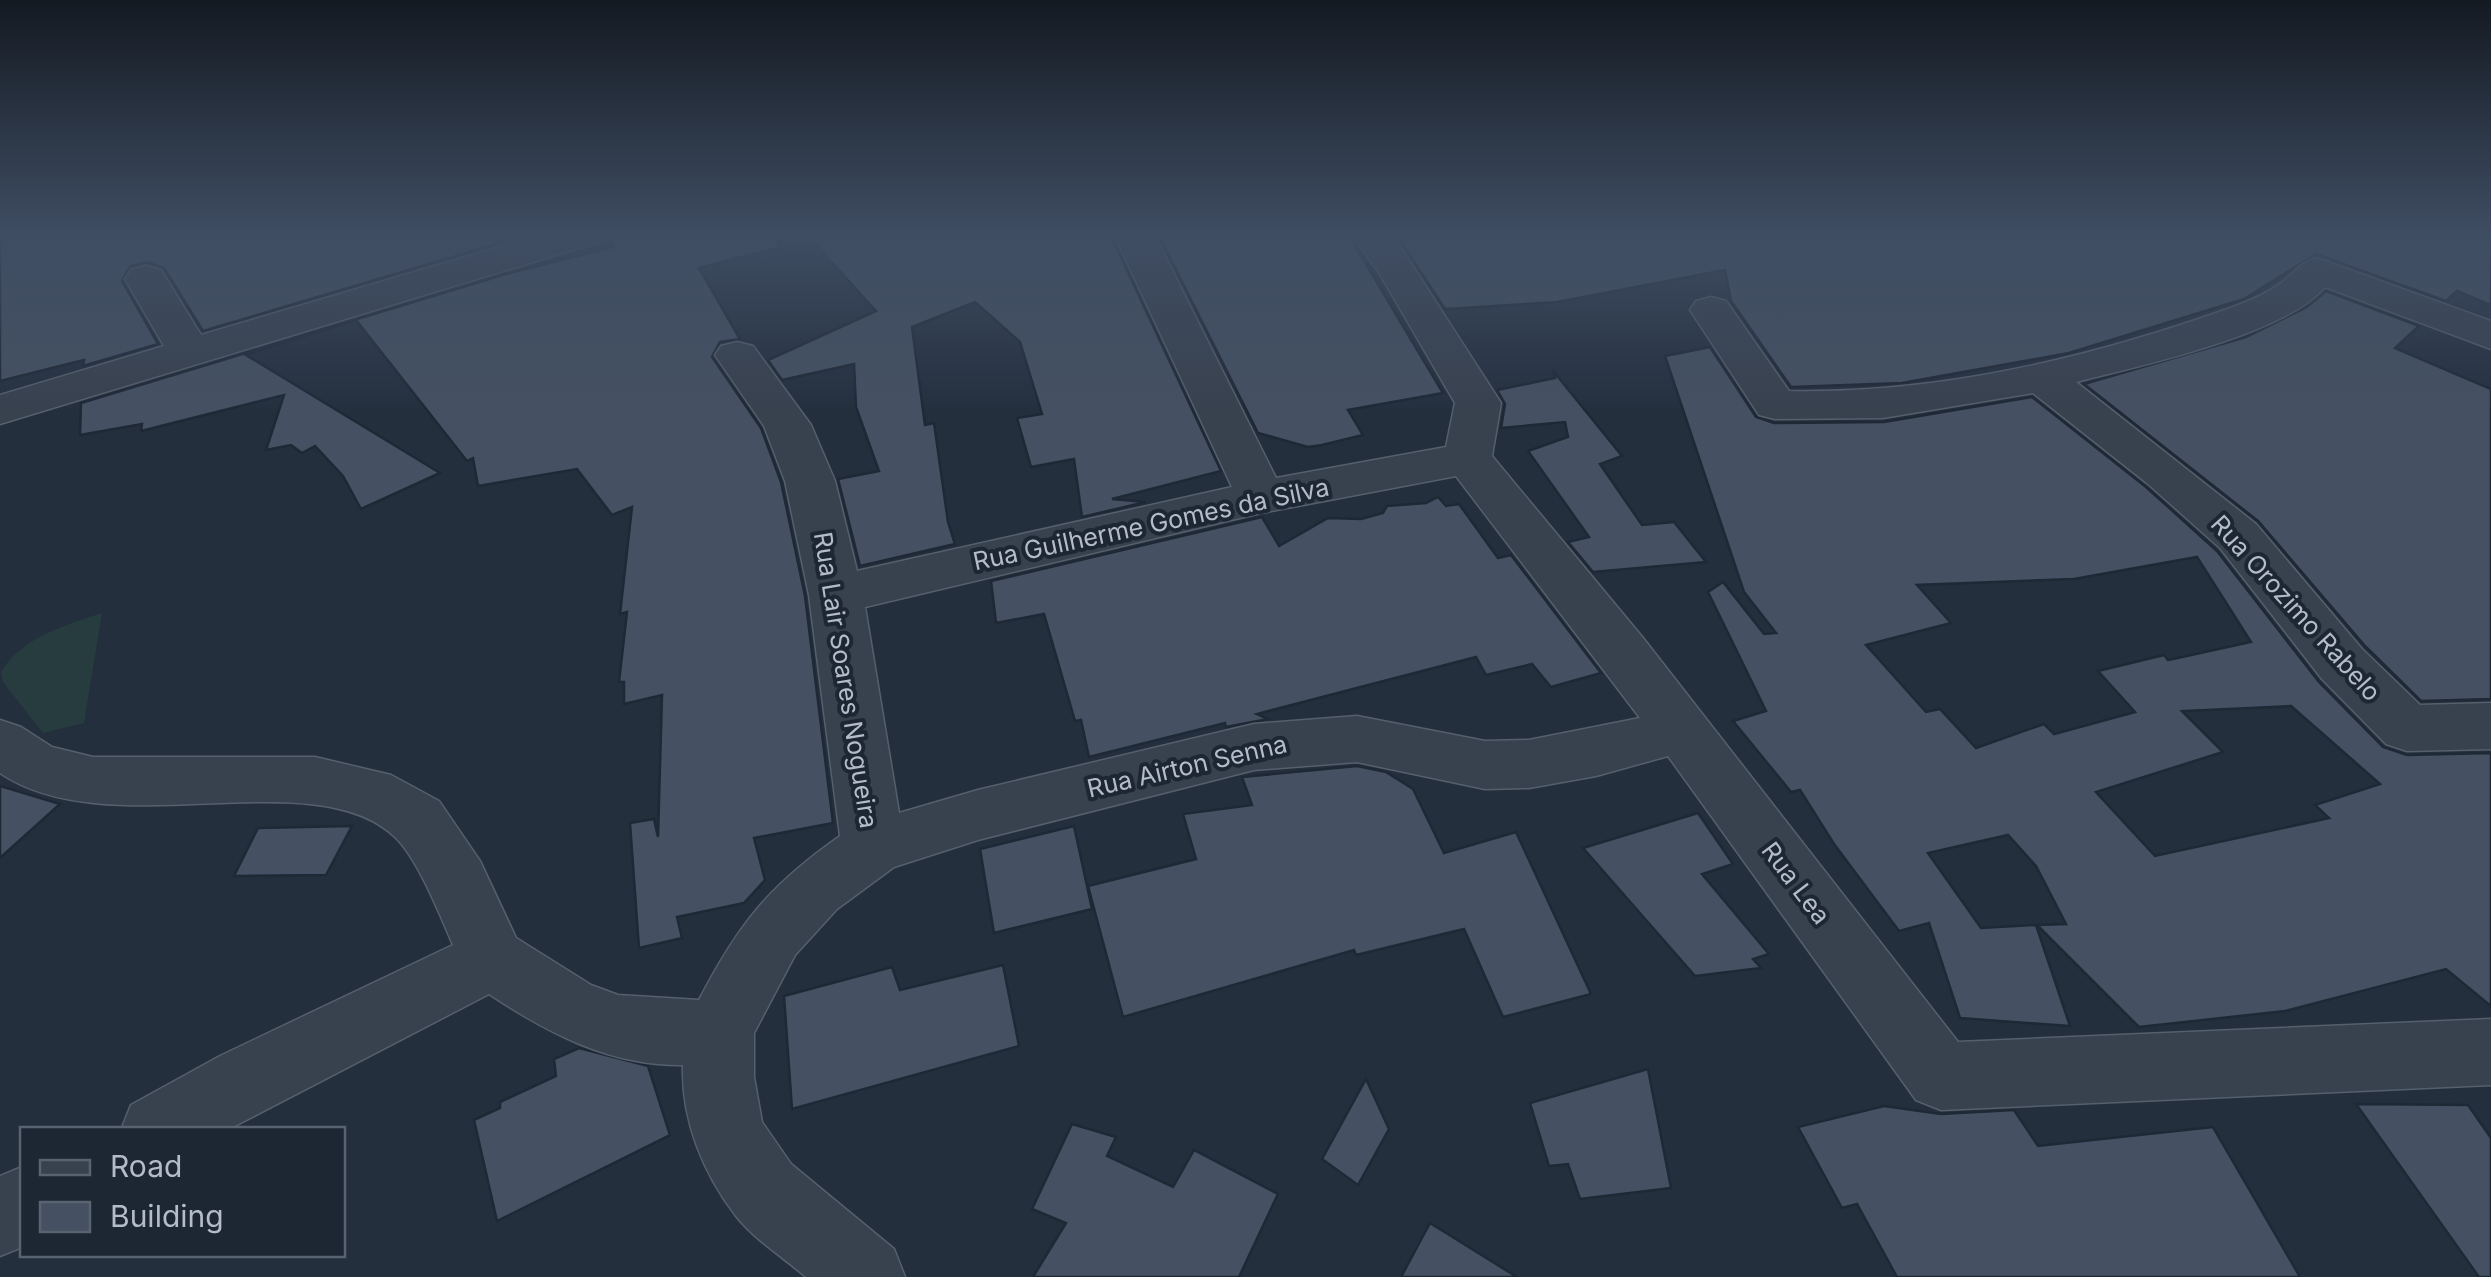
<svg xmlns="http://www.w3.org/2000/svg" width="2491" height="1277" font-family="Inter,sans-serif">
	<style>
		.green { fill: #263c3f }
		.building { fill: #455162; stroke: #1f2835; stroke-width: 2.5; fill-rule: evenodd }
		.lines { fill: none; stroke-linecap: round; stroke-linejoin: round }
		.minor-casing { stroke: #565f6c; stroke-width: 3 }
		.minor { fill: #38414e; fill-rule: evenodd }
		.labels { text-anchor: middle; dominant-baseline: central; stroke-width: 8; stroke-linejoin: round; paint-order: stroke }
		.street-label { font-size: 25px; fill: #b4bcc9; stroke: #1d2633 }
	</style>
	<rect width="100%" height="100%" fill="#242f3e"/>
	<!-- green -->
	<path class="green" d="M102,613L84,723L43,733L3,682L1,672C22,637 66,625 102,613Z"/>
	<!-- building -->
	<g class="building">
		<path d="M0,234H497L499,243L203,331L164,268L147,262L130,266L122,281L158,344L83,366L84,360L0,381Z"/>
		<path d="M609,234H777L779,247L699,268L740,339L720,342L712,357L761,428L781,482L805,596L833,823L754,838L765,880L744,903L677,917L682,938L639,948L630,823L654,819L658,837L662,695L624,704V682H619L627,612L620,614L632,507L612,515L577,469L478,486L473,458L467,461L356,320L246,355L440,473L361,509L343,476L315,446L302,453L291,445L266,450L284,395L141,431L142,424L80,435L81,403L506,274L613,247Z"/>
		<path d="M806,234H1110L1221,471L1112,499L1146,502L1082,517L1074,459L1031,467L1017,418L1042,414L1020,342L975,302L912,327L925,425L934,423L948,522L955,544L860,566L838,479L879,471L856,407L854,364L782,380L768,360L876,311Z"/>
		<path d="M1158,234H1348L1443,393L1348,410L1363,435L1322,445L1308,447L1258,433Z"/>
		<path d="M1396,234H2491V305L2457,291L2446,301L2316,254L2244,299L2069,353L1902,383L1791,387L1731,301L1725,270L1557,302L1445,309Z"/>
		<path d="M2326,291L2419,326L2395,348L2491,389V699L2421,701L2365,646L2258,521L2084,384L2246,337L2307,307Z"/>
		<path d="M1710,347L1756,417L1774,423L1884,422L2032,397L2146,487L2217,551L2319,682L2383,747L2407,755L2491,753V1006L2446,969L2285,1011L2139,1027L2037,925L2066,924L2036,866L2008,835L1928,853L1981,928L2036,925L2070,1026L1960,1018L1929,923L1899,931L1834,844L1800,790L1791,792L1733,721L1766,711L1708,592L1723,582L1764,634L1776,633L1744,592L1665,356ZM2197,557L2251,642L2168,660L2164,655L2098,671L2135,712L2054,734L2044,724L1976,748L1940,709L1926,712L1866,645L1951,623L1917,585L2074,579ZM2291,706L2380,784L2315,805L2329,818L2155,856L2096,792L2223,752L2182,711Z"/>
		<path d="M1554,372L1622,456L1600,464L1642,525L1674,522L1706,562L1593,572L1568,542L1589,537L1528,451L1568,437L1565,422L1501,428L1505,404L1497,390L1555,378Z"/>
		<path d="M1438,497L1446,506L1459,504L1498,558L1511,555L1601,673L1551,687L1532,664L1486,675L1476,657L1257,714L1268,719L1226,727L1225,723L1089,757L1081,720L1075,721L1044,614L996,623L991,581L1262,517L1279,546L1328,518L1361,519L1383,513L1387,506L1426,503Z"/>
		<path d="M1357,766L1386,772L1413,789L1444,853L1516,832L1591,994L1503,1017L1464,929L1356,955L1354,950L1123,1017L1088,886L1196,859L1183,814L1252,805L1242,777Z"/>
		<path d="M0,786L60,804L0,858Z"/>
		<path d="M1698,813L1733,864L1702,874L1769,954L1753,959L1761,968L1695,976L1583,848Z"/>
		<path d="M352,826L326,875L234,876L258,828Z"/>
		<path d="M1074,826L1092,909L994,933L980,849Z"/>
		<path d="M1003,965L1019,1046L792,1109L784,996L892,967L900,990Z"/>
		<path d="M579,1048L648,1066L670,1135L497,1221L474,1120L500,1108V1102L556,1076L554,1059Z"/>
		<path d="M1648,1069L1671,1188L1580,1199L1568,1164L1549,1166L1530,1103Z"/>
		<path d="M1366,1079L1389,1129L1358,1185L1322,1159Z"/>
		<path d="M2356,1104L2468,1105L2491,1138V1277H2479Z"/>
		<path d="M1884,1106L1941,1114L2014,1110L2038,1146L2213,1127L2300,1277H1897L1857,1204L1842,1208L1798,1127Z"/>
		<path d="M1072,1124L1116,1137L1107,1156L1173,1187L1194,1150L1278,1194L1239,1277H1033L1066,1223L1032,1209Z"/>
		<path d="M1430,1223L1517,1277H1401Z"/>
	</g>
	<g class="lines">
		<defs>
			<g id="minor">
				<path d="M543,234H605L599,242L0,424V395L164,346L125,279L131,270L146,266L161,270L201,335Z"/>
				<path d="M1114,234H1154L1276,478L1446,447L1455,403L1381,276L1352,234H1392L1501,403L1492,456L1643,638L1958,1042L2491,1019V1085L1941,1110L1916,1100L1668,756L1596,776L1529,788L1485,789L1357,762L1254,770L978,840L894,867L837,909L795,955L754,1033V1077L762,1122L791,1164L894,1249L905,1277H806C784,1258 754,1239 736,1216C703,1173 681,1119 683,1065C610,1066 548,1033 489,994L227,1130H121L131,1105L220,1056L453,945C440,915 418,859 395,837C314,759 109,847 0,773V720L21,727L52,747L93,757H315L391,775L439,801L480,861L516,938L591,985L618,995L699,1000C739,923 769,886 840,836L809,595L785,481L764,426L715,355L721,346L737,342L753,346L811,425L835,481L857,571L1232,487ZM1456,476L1640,718L1529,740L1485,741L1357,716L1254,724L978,790L899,813L865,607L1261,513Z"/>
				<path d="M2317,258L2491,321V349L2325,287C2284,335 2139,366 2076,382L2256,524L2362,649L2420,705L2491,703V749L2407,751L2386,744L2322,679L2220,548L2148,484L2033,393L1883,418L1775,419L1759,415L1690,310L1696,301L1711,297L1726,301L1789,391C1940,394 2090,358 2233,307C2249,301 2266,294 2281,283C2295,273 2300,262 2317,258Z"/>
				<path d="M22,1167V1247L0,1256V1176Z"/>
			</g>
		</defs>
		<!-- minor casing -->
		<use href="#minor" class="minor-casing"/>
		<!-- minor -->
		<use href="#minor" class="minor"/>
	</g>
	<!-- sky -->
	<linearGradient id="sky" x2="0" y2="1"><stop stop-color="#141a22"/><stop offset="0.57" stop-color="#3f4d63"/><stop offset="1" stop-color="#3f4d63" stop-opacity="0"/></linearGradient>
	<rect width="2491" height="412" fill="url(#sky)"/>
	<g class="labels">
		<!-- street labels -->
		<g class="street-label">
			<text transform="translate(1151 524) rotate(-12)">Rua Guilherme Gomes da Silva</text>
			<text transform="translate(2296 608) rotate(48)">Rua Orozimo Rabelo</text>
			<text transform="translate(846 680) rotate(81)">Rua Lair Soares Nogueira</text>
			<text transform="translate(1187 766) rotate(-13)">Rua Airton Senna</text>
			<text transform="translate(1796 883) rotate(53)">Rua Lea</text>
		</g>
	</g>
	<!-- legend -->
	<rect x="20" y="1127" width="325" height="130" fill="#1d2633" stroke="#59626f" stroke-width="2.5"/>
	<rect x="40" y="1160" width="50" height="15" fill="#38414e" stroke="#59626f" stroke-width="2.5"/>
	<text x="110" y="1177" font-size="30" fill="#b4bcc9">Road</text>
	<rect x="40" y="1202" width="50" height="30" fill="#455162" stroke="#59626f" stroke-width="2.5"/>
	<text x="110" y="1227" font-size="30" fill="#b4bcc9">Building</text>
</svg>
